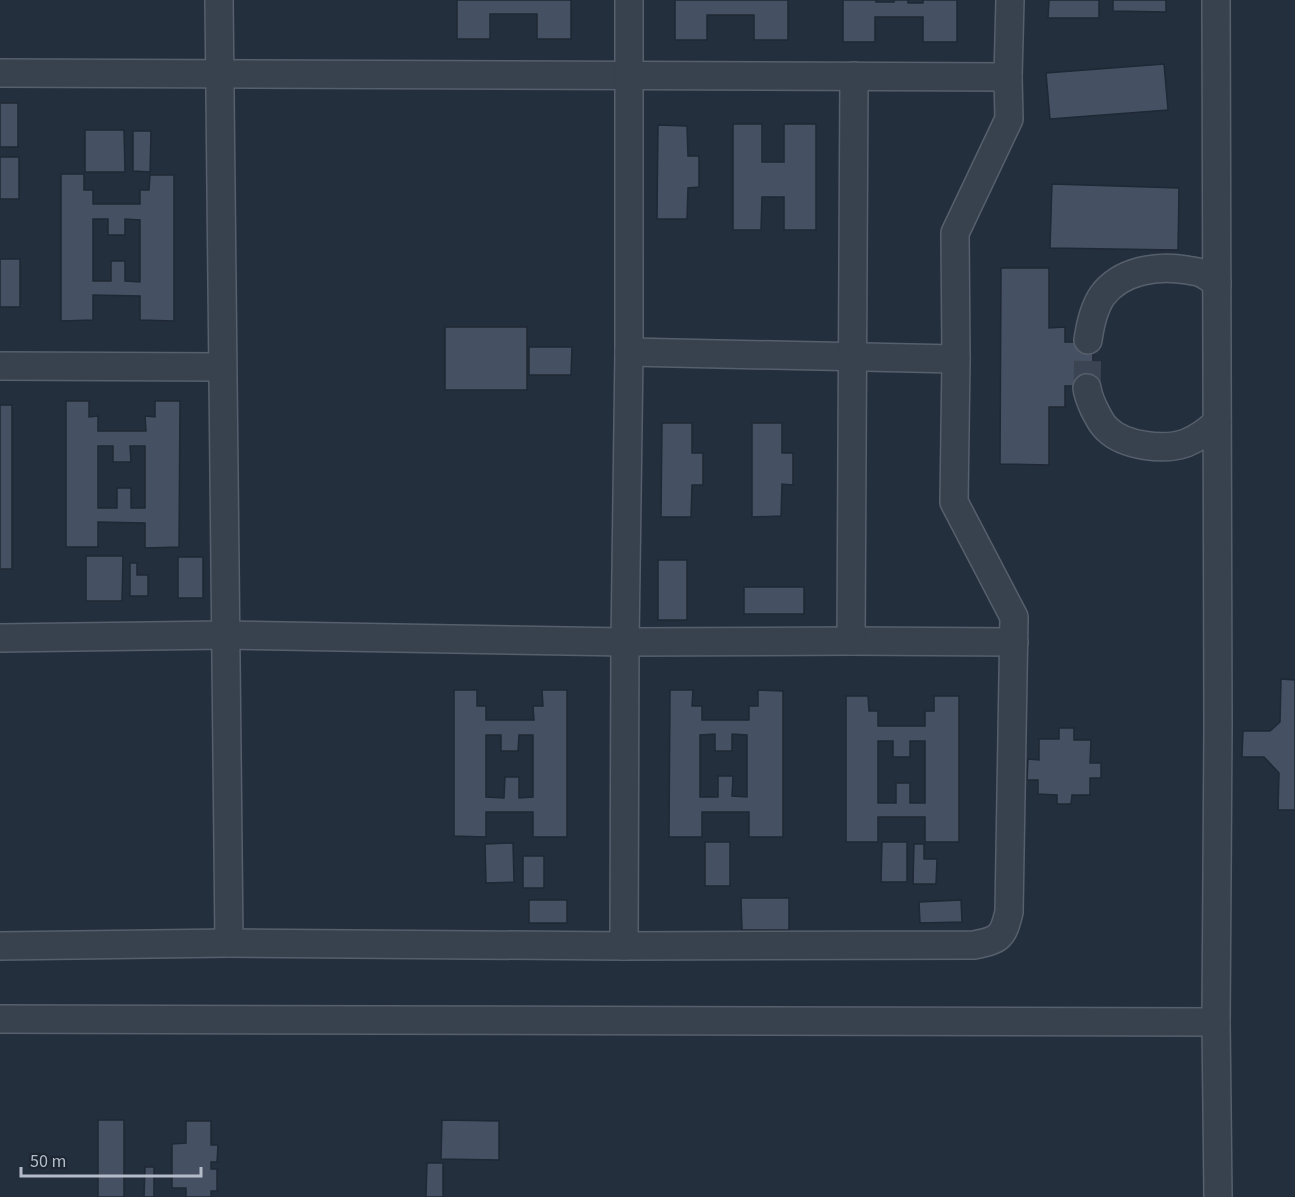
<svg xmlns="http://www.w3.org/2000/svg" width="1295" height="1197" font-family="'Source Sans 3',sans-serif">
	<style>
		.building { fill: #455162; stroke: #1f2835; stroke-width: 1.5; fill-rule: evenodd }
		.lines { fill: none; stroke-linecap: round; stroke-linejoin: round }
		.minor-tunnel { stroke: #3a4453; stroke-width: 27; stroke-dasharray: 27 14; stroke-linecap: butt }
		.minor-casing { stroke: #565f6c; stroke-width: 30 }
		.minor { stroke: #38414e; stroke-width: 27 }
	</style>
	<rect width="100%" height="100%" fill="#242f3e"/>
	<!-- building -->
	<g class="building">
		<path d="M457,0H571V39H537V14H490V39H457Z"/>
		<path d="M675,0H788V40H754V15H707V40H675Z"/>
		<path d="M843,0H876V2H894V0H908V3H923V0H957V42H923V17H875V42H843Z"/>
		<path d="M1049,0H1099V18H1048Z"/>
		<path d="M1113,0H1166V12L1113,11Z"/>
		<path d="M1164,64L1168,110L1050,119L1046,73Z"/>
		<rect x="0" y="103" width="18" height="44"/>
		<path d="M733,124H762V162H784V124H816V230H784V197H762L761,230H733Z"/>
		<path d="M658,125L687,126L688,156H699V187L688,188L687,219H657Z"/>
		<path d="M85,130H124L125,172H85Z"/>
		<path d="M133,131H151L150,172L133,171Z"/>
		<rect x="0" y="157" width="19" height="42"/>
		<path d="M61,174H84V190H93V204H140V190H149L150,175H174V321L140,320V296L93,295V320L61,321ZM93,219H108V235H125V219L140,220V282L125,281V261H111V281H93Z"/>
		<path d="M1052,184L1179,188L1178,250L1050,248Z"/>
		<rect x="0" y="259" width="20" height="48"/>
		<path d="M1001,268H1049V328L1065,327V342H1093V386H1065V407H1049V465L1000,464Z"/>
		<rect x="445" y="327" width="82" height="63"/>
		<path d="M529,347H572L571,375H529Z"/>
		<path d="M66,401H89V417L98,416V431H146L145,416L155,417V401H180L179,547L145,548V523L98,522V547H66ZM98,446H113V462H131L130,446H145V508H131V488H117V508H98Z"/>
		<rect x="0" y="405" width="12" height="164"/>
		<path d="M662,423H692V453H703V485H692L691,517H661Z"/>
		<path d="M752,423H782V453H793V485L782,484L781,516L752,517Z"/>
		<path d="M86,556H123L122,601H86Z"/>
		<rect x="178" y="557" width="25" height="41"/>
		<rect x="658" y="560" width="29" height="60"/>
		<path d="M130,563H137V575H148V596H130Z"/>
		<rect x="744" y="587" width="60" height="27"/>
		<path d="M1281,679L1295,680V810H1278L1279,773L1264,757H1242L1243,731H1270L1280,722Z"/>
		<path d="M454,690H477V706H486V720H534L533,706H543L542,690H567V837H533V812H486V837L454,836ZM486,735H501V751H518L519,735H533V797L519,798V777H505L504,798L486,797Z"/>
		<path d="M670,690H693L692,706H702V720H749V706H758V690L783,691V837H749V812H702V837H669ZM715,734V751H732V734L747,735V797L732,796L733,776H718V797H700V735Z"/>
		<path d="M846,696H868L869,711H878V726H925V711H934V696H959V842H925V817H878V842H846ZM878,741H893V757H910V741H925V803H910V783H896V803H878Z"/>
		<path d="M1059,728H1074V740H1091L1090,763H1101V778H1090V795H1072L1071,804H1057V795L1038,794V780H1027L1028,759L1039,760V739H1059Z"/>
		<rect x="705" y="842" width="25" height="44"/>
		<path d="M882,842H907V882H881Z"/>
		<path d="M513,843L514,882L486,883L485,844Z"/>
		<path d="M914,844H924V859H937L936,884H913Z"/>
		<rect x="523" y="856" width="21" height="32"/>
		<path d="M741,898H789V930H742Z"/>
		<rect x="529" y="900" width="38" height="23"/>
		<path d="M961,900L962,922L920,923L919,902Z"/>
		<rect x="98" y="1120" width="26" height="77"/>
		<path d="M442,1120L499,1121V1160L441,1159Z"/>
		<path d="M186,1121H211V1145H218L217,1162H211V1169H217V1191H211V1197H186V1188H172V1144L186,1143Z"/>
		<path d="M427,1163H443V1197H426Z"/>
		<path d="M145,1167H154V1197H144Z"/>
	</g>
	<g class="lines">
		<!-- minor-tunnel -->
		<path class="minor-tunnel" d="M1087,388L1088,340"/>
		<defs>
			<g id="minor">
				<path d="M219,0L229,943"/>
				<path d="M1216,0L1218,726L1216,1022L1218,1197"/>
				<path d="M0,73L1008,77L1009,119L955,233L956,359L954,502L1014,617L1009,912C1003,937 1000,940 974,945L624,946L229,943L0,946"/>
				<path d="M1008,77L1010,0"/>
				<path d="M1088,340C1090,326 1094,308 1102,296C1121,270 1158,265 1187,270C1191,271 1197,271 1201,273C1206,275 1212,280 1217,283"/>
				<path d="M629,352L956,359"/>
				<path d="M0,366L222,367"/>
				<path d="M1087,388C1088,396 1091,402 1094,409C1098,416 1101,424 1107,429C1124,446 1164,451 1186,443C1198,438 1208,431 1217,422"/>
				<path d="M0,638L224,635L625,642L851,641L1014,642"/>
				<path d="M851,641L854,76"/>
				<path d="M624,946L625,642L629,352V0"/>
				<path d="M0,1019L1216,1022"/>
			</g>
		</defs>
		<!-- minor casing -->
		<use href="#minor" class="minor-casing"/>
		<!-- minor -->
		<use href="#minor" class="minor"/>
	</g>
	<!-- scale -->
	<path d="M21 1167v9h180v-9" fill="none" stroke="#b4bcc9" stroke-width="3"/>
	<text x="30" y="1167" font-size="18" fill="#b4bcc9" stroke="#1d2633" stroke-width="4.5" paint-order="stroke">50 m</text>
</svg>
